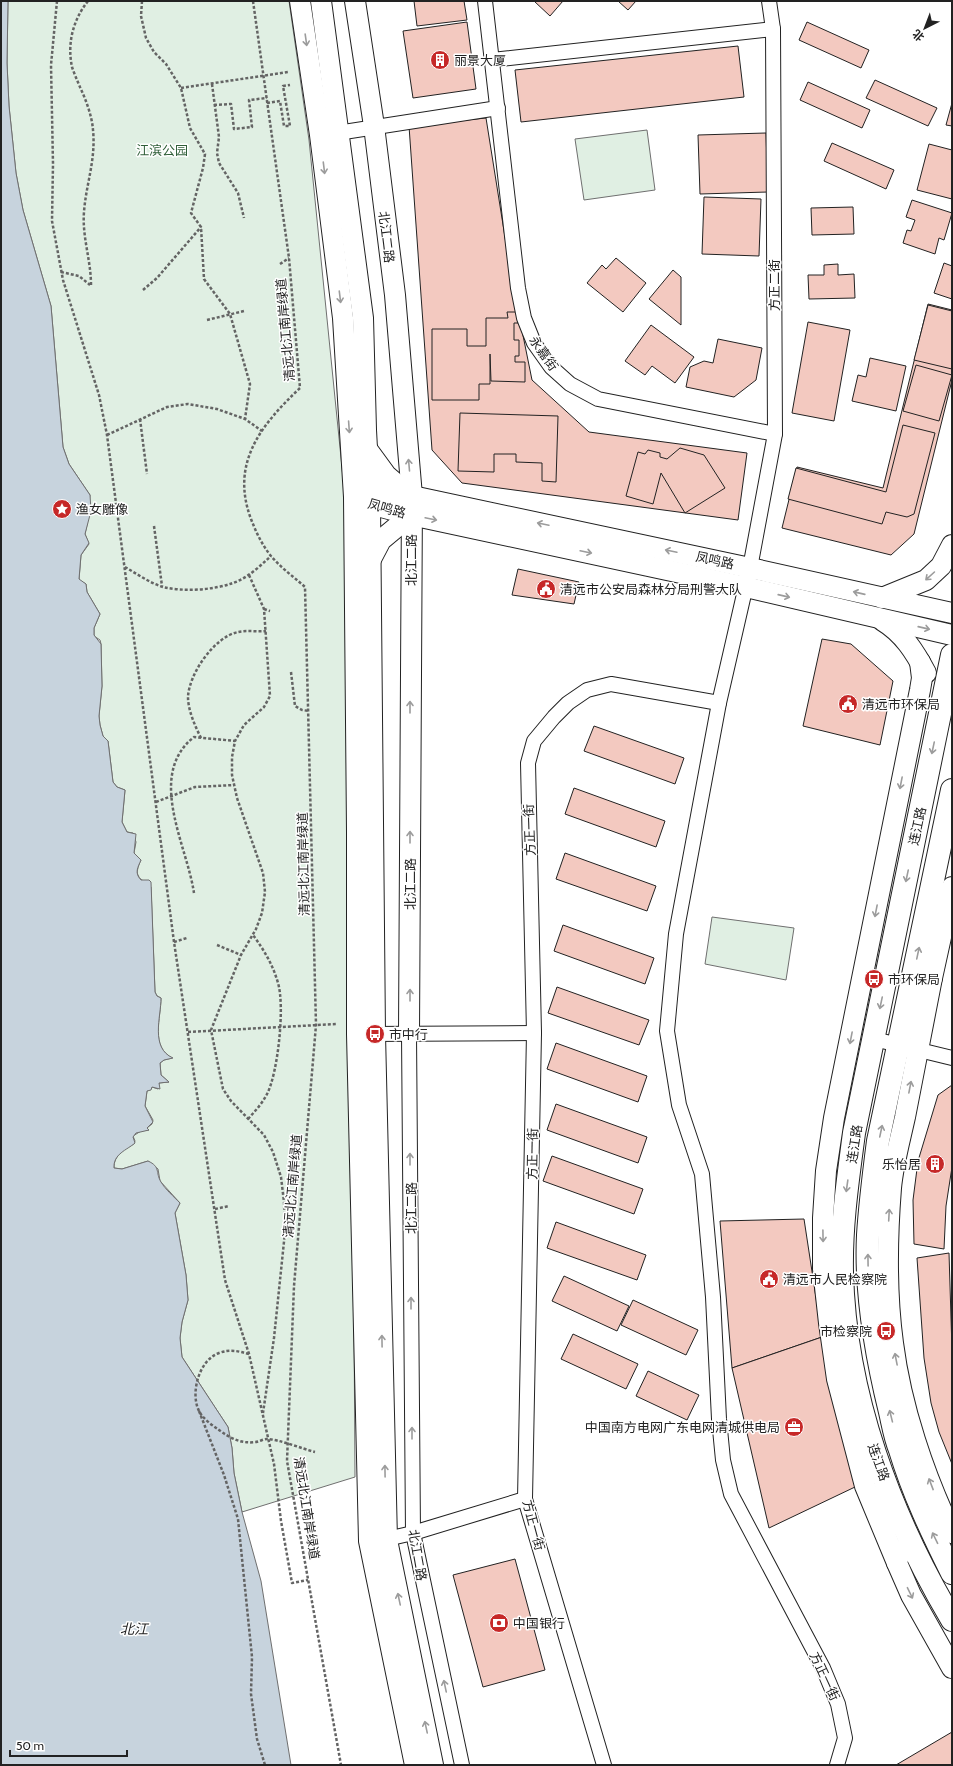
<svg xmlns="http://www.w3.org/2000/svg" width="953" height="1766" font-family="Cabin,'Noto Sans SC',sans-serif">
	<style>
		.green { fill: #e0efe3; stroke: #6f6f6f }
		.water { fill: #c7d3dd; stroke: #6f6f6f }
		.building { fill: #f3c9c0; stroke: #222 }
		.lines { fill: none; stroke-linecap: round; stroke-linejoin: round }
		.street-casing { stroke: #222; stroke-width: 16 }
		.secondary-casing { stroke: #222; stroke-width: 22 }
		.primary-casing { stroke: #222; stroke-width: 24 }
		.path { stroke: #646464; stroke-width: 2.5; stroke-dasharray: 3 2; stroke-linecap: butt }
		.street { stroke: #fff; stroke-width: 14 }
		.secondary { stroke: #fff; stroke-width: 20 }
		.primary { stroke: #fff; stroke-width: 22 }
		.oneway { stroke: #9c9c9c }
		.labels { text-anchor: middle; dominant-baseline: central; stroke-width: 3; stroke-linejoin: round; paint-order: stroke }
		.poi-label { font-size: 13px; fill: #222; stroke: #fff; text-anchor: start }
		.park-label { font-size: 13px; fill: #2f5e38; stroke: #fff }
		.street-label { font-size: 13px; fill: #222; stroke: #fff }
		.water-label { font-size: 14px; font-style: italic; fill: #222; stroke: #fff }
	</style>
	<rect width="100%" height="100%" fill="#fff"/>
	<!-- green -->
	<g class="green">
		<path d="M8,1H289L309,140L349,537L355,1477L242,1512L234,1473L232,1448L228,1427L182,1357L180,1338L182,1322L188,1300L186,1275L175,1213L180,1203L160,1181L158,1169L148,1161L122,1169L114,1168C113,1156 125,1148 134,1144L135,1141L133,1136L141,1131L149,1130L147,1128L152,1124L153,1120L145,1106L147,1091L152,1087L158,1089L159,1083L169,1082L161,1075L160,1063L164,1060L172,1058C150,1046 161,1018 161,998L157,996L155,992L151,887C139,877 133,877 141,860L134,853L136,842L133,833L127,832L122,822L125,790L117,787L113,782L108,741L103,736L100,725L99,716L102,686L101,644L100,640L94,636V628L100,614L87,592L86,584L79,580L81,555L89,544L85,534L87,525L90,495L69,464L63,447L51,306L23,210L16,173L9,106L7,63Z"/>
		<path d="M647,130L655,190L584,200L575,139Z"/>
		<path d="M712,917L794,928L786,980L705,964Z"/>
	</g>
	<!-- water -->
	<path class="water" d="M1,1H8L7,63L9,106L16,173L23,210L51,306L63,447L69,464L90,495L91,511L85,534L89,543L81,555L79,579L86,584L87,592L100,614L94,628V635L101,644L102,686L99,716L100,725L103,736L108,741L113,782L117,787L125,790L122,822L127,832L136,834L134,853L141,860C138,867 134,873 141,880H149L151,882L155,992L157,996L161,998C161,1017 150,1048 173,1058L164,1060L160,1063L161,1075L169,1082L159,1083L160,1089L152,1087L151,1090L147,1091L145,1106L153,1122L147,1128L149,1130L136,1133L133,1137L135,1143C127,1150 113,1154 114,1168L122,1169L148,1161C161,1167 155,1172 161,1182C165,1189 174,1197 180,1203L175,1213L186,1275L188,1300L182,1322L180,1338L182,1357L228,1427L232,1448L234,1473L242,1512L261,1581L291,1765H1Z"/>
	<!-- building -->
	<g class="building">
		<path d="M414,1H464L467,20L417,26Z"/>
		<path d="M534,1H563L550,16Z"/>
		<path d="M618,1H636L628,10Z"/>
		<path d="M467,22L476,89L413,98L403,31Z"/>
		<path d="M807,22L869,50L861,68L799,40Z"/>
		<path d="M738,46L744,97L521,122L515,70Z"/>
		<path d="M875,80L937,108L928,126L866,98Z"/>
		<path d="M808,82L870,110L862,128L800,100Z"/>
		<path d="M952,103V126L946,125Z"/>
		<path d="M486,118L512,281L532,380L589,432L747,453L738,520L462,483L432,450L409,126Z"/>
		<path d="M766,133L768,192L700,194L698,135Z"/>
		<path d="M832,143L894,170L886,189L824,161Z"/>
		<path d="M929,144L952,150V199L917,190Z"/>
		<path d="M704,197L761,199L759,256L702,254Z"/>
		<path d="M912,200L952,213L944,240L939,238L935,254L903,243L907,230L911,231L915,220L906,217Z"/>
		<path d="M853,207L854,234L812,235L811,208Z"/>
		<path d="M616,258L646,283L623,312L587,283L602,265L606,269Z"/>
		<path d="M944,263L952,266V299L934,293Z"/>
		<path d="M838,264V275L854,274L855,298L809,299L808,275H824V265Z"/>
		<path d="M673,270L681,277V325L649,299Z"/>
		<path d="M928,304L952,310V380L914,534L891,555L782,528L797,467L883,488Z"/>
		<path d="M928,305L952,311V369L914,360Z"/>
		<path d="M507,312H518V323H514V340H519V356H515V362H525V382L491,381L490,354V384H479V400H432V329H467V346H486V318H508Z"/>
		<path d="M808,322L850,330L834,421L792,413Z"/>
		<path d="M651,325L694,357L675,383L652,366L645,375L625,361Z"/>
		<path d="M718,339L762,348L756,380L734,397L686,387L690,367L704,361L713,363Z"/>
		<path d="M870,358L906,366L896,411L852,401L858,375L866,377Z"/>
		<path d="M916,365L952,375L939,421L903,411Z"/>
		<path d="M460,413L558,416L556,482L542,481V463L516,462V454H494V472L458,471Z"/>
		<path d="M903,425L935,433L914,514L907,517L886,512L882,524L788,499L796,468L886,492Z"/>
		<path d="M680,448L704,455L725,488L685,513L661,473L653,504L626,496L638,452L645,454L648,450L660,453V457L667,459Z"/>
		<path d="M518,569L579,582L574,604L512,595Z"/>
		<path d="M822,639L851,644L893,681L880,745L803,726Z"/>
		<path d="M594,726L684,758L675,784L584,751Z"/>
		<path d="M574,788L665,821L656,847L565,814Z"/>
		<path d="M565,853L656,886L647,911L556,879Z"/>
		<path d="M563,925L654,958L645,984L554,951Z"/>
		<path d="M557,987L649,1020L639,1045L548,1013Z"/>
		<path d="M556,1043L647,1076L638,1102L547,1069Z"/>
		<path d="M952,1085V1167L946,1206L944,1249L914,1244L913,1200L918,1161L938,1095Z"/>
		<path d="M556,1104L647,1137L638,1163L547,1130Z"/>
		<path d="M552,1156L643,1189L634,1214L543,1181Z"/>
		<path d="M804,1219L822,1337L732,1368L720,1221Z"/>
		<path d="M556,1222L646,1255L637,1280L547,1248Z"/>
		<path d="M949,1253L952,1350V1464L939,1432L931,1403L924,1358L917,1258Z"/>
		<path d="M564,1276L629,1306L617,1331L552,1301Z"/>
		<path d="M633,1300L698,1330L686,1355L621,1325Z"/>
		<path d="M573,1334L638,1364L626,1389L561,1359Z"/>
		<path d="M822,1337L855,1487L769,1528L732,1368Z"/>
		<path d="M648,1371L699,1395L687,1420L636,1396Z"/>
		<path d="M515,1559L545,1670L483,1687L453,1575Z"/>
		<path d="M952,1732V1765H896Z"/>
	</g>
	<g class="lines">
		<defs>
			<g id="street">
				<path d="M485,1L518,288L524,318L534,343L551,367L570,384L598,399L775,434"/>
				<path d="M769,1L773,29L775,434L750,568L719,703L676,934L667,1031L679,1105L702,1174L713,1297L719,1419L723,1460L731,1494L823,1668L838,1704L845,1738L837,1765"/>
				<path d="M492,60L773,29"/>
				<path d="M331,134L498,108"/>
				<path d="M367,1034L534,1033"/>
				<path d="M409,1034L413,1533L462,1765"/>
				<path d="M874,1039L952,1058"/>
				<path d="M378,1541L413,1533L525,1499"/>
				<path d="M604,1765L525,1499L534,1033L528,763L534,741L554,717L568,703L587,690L611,684L719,703"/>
			</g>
			<g id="secondary">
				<path d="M300,1L320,135L343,318L354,497L357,832V1034L369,1541L415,1765"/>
				<path d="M321,1L363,318L366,430L370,504L375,1034L387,1540L433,1765"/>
				<path d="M355,1L374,126L395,295L412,496L409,1034"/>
				<path d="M367,449L386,475L407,493"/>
				<path d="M359,493L369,486L412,496L750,568L952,613"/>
				<path d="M359,499L370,504L411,515L746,587L952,635"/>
				<path d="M370,561L381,540L411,515"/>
				<path d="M882,598L926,580L941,566L952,545"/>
				<path d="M883,621C903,633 915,652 926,673"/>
				<path d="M932,978C923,1024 914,1071 905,1117C900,1140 893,1165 891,1188C887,1239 886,1292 893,1343C901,1406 924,1475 952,1533"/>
				<path d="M925,989L932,978L952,887"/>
				<path d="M900,1551L897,1563L911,1595L952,1668"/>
				<path d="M897,1563L865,1486L837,1379L829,1323L823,1269V1218L826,1171L834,1118L920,690L922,678L920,662"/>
			</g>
			<g id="primary">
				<path d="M952,655L854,1133C848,1179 841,1225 842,1272C845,1395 890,1515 952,1620"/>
				<path d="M952,790L878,1141C874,1172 870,1203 868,1235C865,1294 876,1355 890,1412C893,1425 895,1438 900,1450C913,1493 932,1533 952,1573"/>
			</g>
		</defs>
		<!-- street casing -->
		<use href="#street" class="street-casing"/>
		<!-- secondary casing -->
		<use href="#secondary" class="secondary-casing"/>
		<!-- primary casing -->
		<use href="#primary" class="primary-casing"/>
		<!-- path -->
		<g class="path">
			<path d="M57,1L51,65L53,164L52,221L63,280L99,395L107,435L174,942L225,1280L249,1354L274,1464L281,1521L292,1583L308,1580"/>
			<path d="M88,1C73,20 67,43 72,67C74,73 77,80 80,87C86,100 92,116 93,130C96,160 86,184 84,212C82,237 91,260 91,285"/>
			<path d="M142,1L141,16L146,38L154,52L166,64L181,88L190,128L205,154L203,168L191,213L201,227L204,279L230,314L250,384L245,419"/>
			<path d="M253,1L289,258L300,388C261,425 230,463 251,519C256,532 262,545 271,556C281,568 294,577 305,587L316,1025L294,1286L287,1461L341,1765"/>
			<path d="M212,84L219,137L217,153L219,163L238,193L244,218"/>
			<path d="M181,88L288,72"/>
			<path d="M267,103L280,101L284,126H290L283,86L290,85"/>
			<path d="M214,105L231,104L234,129L252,127L249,100L267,98"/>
			<path d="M280,264L289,258"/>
			<path d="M61,272L79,276L90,285"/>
			<path d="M143,290L157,278L201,227"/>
			<path d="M207,320L244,311"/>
			<path d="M140,419L147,474"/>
			<path d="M107,435L167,407L188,404L217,409L245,419L262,431"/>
			<path d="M154,526L162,586"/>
			<path d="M125,567C137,574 150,583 163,587C184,592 213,590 233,583C248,578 260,566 271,556"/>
			<path d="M249,575L264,609L270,696L264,707L244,725L235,741L232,757V775L237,798L263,873L265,892L262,913L256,929L241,955L211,1030L223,1089L231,1101L264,1135L273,1152L281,1177L284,1202L285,1232L274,1338L263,1413"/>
			<path d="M264,609L270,611"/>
			<path d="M291,672L295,706L302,710L309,711"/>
			<path d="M201,738C195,726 188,710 188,697C189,674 214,637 238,632C247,630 257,632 266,631"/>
			<path d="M156,802L195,787L234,785"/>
			<path d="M194,893C187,845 146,775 194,737L235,741"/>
			<path d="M174,942L187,938"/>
			<path d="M217,945L241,955"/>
			<path d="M188,1032L337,1024"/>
			<path d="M248,1119C255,1111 262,1104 267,1094C278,1073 285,1006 278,983C273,965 264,950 253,935"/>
			<path d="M215,1209L229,1206"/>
			<path d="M249,1354C238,1351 230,1349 219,1353C199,1360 190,1393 199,1411C203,1419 212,1425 219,1430C230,1438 241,1444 255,1442C259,1442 263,1439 267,1439C278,1439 303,1449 315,1452"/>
			<path d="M199,1411L224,1475L238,1519L252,1657L251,1694L257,1739L265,1765"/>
		</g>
		<!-- street -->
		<use href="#street" class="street"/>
		<!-- secondary -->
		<use href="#secondary" class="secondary"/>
		<!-- primary -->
		<use href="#primary" class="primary"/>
	</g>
	<!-- one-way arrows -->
	<defs><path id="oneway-shaft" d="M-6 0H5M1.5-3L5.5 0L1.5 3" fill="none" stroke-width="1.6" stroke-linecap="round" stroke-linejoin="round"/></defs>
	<g class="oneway">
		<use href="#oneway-shaft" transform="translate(306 40) rotate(82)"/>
		<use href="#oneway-shaft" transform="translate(324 168) rotate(83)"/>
		<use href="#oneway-shaft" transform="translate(340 297) rotate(83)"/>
		<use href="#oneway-shaft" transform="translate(349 427) rotate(86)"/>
		<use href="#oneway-shaft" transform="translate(409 465) rotate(-95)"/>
		<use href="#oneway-shaft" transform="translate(431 519) rotate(12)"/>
		<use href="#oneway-shaft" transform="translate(543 524) rotate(-168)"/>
		<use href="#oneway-shaft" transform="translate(671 551) rotate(-168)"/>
		<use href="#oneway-shaft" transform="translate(586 552) rotate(12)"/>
		<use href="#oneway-shaft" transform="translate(930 576) rotate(138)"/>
		<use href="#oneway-shaft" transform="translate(859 593) rotate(-167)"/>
		<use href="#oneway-shaft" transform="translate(784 596) rotate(13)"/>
		<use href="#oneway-shaft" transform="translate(924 628) rotate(13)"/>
		<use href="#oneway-shaft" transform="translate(410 707) rotate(-90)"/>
		<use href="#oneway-shaft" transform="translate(933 748) rotate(102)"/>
		<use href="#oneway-shaft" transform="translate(901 783) rotate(101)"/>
		<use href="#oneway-shaft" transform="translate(410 837) rotate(-90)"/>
		<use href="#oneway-shaft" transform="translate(907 876) rotate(102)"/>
		<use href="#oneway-shaft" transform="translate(876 911) rotate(101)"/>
		<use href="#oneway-shaft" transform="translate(918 953) rotate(-78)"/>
		<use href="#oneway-shaft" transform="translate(410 995) rotate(-90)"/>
		<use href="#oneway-shaft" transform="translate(881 1003) rotate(102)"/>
		<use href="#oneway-shaft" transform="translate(851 1038) rotate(101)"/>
		<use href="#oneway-shaft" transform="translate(910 1087) rotate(-79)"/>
		<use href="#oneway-shaft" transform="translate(881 1131) rotate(-78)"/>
		<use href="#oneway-shaft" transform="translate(410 1159) rotate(-90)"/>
		<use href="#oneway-shaft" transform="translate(847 1186) rotate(98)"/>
		<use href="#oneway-shaft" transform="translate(889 1215) rotate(-87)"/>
		<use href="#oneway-shaft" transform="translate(823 1236) rotate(89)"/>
		<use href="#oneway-shaft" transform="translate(868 1260) rotate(-91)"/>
		<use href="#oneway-shaft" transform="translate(411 1303) rotate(-90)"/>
		<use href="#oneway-shaft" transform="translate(382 1341) rotate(-91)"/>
		<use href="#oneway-shaft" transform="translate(896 1359) rotate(-101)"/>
		<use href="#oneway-shaft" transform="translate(891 1416) rotate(-104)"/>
		<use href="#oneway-shaft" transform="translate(412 1433) rotate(-90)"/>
		<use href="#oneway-shaft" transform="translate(385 1471) rotate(-91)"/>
		<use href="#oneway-shaft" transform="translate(931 1484) rotate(-111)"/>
		<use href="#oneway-shaft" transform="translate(935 1538) rotate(-116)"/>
		<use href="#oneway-shaft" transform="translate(910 1593) rotate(64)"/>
		<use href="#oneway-shaft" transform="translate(399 1599) rotate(-102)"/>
		<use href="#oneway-shaft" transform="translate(445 1686) rotate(-102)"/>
		<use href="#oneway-shaft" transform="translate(426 1727) rotate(-102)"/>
	</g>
	<!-- icons -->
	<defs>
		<symbol id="building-disc" viewBox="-11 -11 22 22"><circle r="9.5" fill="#c62828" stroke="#fff"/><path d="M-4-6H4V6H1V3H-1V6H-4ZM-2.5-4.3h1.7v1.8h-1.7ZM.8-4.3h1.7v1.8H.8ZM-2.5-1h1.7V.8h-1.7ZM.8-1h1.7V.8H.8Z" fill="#fff"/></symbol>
		<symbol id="sight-disc" viewBox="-11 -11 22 22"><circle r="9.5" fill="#c62828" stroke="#fff"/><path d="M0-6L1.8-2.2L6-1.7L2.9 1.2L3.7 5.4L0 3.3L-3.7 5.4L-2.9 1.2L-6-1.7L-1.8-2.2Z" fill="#fff"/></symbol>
		<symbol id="civic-disc" viewBox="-11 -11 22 22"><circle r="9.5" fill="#c62828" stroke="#fff"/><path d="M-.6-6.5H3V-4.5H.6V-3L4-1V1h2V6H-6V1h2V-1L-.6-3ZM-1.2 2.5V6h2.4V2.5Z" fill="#fff"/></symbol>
		<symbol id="bus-disc" viewBox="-11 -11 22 22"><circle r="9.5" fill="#c62828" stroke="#fff"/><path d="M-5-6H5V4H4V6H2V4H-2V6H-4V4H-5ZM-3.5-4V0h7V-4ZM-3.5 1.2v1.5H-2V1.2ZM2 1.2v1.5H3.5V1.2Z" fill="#fff"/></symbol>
		<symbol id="office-disc" viewBox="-11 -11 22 22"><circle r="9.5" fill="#c62828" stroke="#fff"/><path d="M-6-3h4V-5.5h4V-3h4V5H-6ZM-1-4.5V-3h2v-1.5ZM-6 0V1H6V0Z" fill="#fff"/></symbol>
		<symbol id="bank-disc" viewBox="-11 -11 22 22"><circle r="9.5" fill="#c62828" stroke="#fff"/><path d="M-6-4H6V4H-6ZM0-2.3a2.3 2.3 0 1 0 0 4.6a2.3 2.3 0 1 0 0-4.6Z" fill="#fff"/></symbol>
	</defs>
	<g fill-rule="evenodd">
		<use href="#building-disc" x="429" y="49" width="22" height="22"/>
		<use href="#sight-disc" x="51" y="498" width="22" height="22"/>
		<use href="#civic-disc" x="535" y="578" width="22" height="22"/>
		<use href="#civic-disc" x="837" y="693" width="22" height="22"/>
		<use href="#bus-disc" x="863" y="968" width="22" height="22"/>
		<use href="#bus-disc" x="364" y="1023" width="22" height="22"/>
		<use href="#building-disc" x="924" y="1153" width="22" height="22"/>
		<use href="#civic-disc" x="758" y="1268" width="22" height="22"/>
		<use href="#bus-disc" x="875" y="1320" width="22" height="22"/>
		<use href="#office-disc" x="783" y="1416" width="22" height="22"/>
		<use href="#bank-disc" x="488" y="1612" width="22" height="22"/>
	</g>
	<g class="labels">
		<!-- poi labels -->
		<g class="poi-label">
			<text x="454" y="60">丽景大厦</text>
			<text x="76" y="509">渔女雕像</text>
			<text x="560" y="589">清远市公安局森林分局刑警大队</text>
			<text x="862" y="704">清远市环保局</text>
			<text x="888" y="979">市环保局</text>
			<text x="389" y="1034">市中行</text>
			<text x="921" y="1164" text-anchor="end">乐怡居</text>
			<text x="783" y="1279">清远市人民检察院</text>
			<text x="872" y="1331" text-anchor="end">市检察院</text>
			<text x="780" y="1427" text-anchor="end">中国南方电网广东电网清城供电局</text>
			<text x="513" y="1623">中国银行</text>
		</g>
		<!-- park labels -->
		<g class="park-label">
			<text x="162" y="150">江滨公园</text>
		</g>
		<!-- street labels -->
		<g class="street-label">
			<text transform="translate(387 237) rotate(83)">北江二路</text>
			<text transform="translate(774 285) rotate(-90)">方正二街</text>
			<text transform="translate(285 330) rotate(-95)">清远北江南岸绿道</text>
			<text transform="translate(544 353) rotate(55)">永嘉街</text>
			<text transform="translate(387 508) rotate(16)">凤鸣路</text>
			<text transform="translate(411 560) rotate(-90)">北江二路</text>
			<text transform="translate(715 560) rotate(12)">凤鸣路</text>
			<text transform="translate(917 826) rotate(-78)">连江路</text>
			<text transform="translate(529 830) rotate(-92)">方正一街</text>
			<text transform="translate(303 864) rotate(-91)">清远北江南岸绿道</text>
			<text transform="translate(410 884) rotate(-90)">北江二路</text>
			<text transform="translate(854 1144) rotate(-81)">连江路</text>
			<text transform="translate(532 1154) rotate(-89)">方正一街</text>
			<text transform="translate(292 1186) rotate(-85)">清远北江南岸绿道</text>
			<text transform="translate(411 1208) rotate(-90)">北江二路</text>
			<text transform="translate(879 1462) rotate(70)">连江路</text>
			<text transform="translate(307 1508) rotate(81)">清远北江南岸绿道</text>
			<text transform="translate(534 1525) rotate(75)">方正一街</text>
			<text transform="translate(418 1555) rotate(80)">北江二路</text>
			<text transform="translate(825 1676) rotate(65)">方正一街</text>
		</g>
		<!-- water labels -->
		<g class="water-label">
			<text x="134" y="1629">北江</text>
		</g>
	</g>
	<!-- border -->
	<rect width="953" height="1766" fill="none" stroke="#222222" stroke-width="4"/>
	<!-- north arrow -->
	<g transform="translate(925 28) rotate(222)" stroke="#ffffff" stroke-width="3" paint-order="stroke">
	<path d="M0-3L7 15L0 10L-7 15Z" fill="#222222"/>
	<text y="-6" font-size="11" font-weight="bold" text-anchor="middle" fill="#222222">北</text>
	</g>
	<!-- scale -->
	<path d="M10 1750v6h117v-6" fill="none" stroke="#222222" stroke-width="2"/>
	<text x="16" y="1750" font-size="12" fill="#222222" stroke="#ffffff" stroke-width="3" paint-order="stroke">50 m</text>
</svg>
